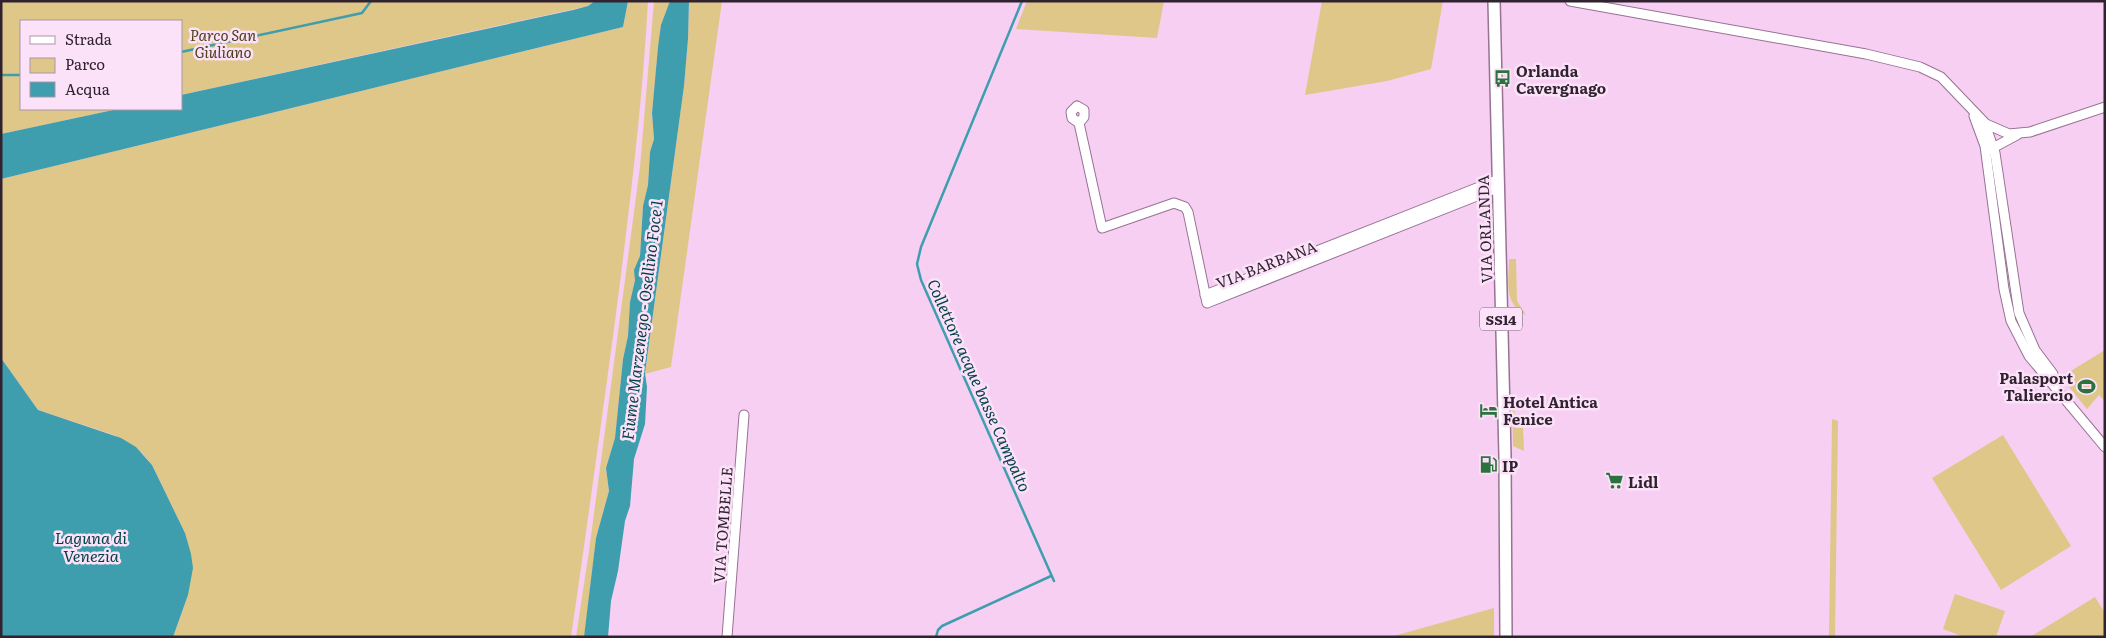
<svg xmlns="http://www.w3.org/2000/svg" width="2106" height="638" font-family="Literata,serif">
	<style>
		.green { fill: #dfc789 }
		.water { fill: #3e9ead }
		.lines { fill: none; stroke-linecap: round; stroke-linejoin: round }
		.stream { stroke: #3e9ead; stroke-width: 2.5 }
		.minor-casing { stroke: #977293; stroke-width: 11 }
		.major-casing { stroke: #977293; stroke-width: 14 }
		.minor { stroke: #fff; stroke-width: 9 }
		.major { stroke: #fff; stroke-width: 11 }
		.labels { text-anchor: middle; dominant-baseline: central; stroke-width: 5; stroke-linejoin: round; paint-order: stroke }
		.shield { fill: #fbe2f8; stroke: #6e5c6c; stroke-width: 1 }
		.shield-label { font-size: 14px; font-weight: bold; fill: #312230 }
		.park-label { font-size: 15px; font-style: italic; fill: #4d3f19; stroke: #fbe2f8 }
		.poi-label { font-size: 15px; font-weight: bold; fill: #312230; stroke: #fbe2f8; text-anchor: start }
		.street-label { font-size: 15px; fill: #312230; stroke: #fbe2f8 }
		.water-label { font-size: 16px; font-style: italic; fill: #003e46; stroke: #fbe2f8 }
	</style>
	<rect width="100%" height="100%" fill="#f7cff3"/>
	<!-- green -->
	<g class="green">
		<path d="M1,1H595L588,6L181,95V21H21V109H118L1,134Z"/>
		<path d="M628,1H648C642,111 628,220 614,329C600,432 586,534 571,637H173L188,595L185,533L152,465L142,453L114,435L38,410L1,358V179L623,27Z"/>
		<path d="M654,1H670L658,47L652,113L654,139L650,152L648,185L643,206L640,256L630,302L628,336L623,359L615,438L606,468L609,491L596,538L585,632L584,637H576L589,551L640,167Z"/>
		<path d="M689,1H722L671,367L645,374L684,86L688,39Z"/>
		<path d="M1027,1H1164L1157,38L1016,29Z"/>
		<path d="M1322,1H1443L1431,69L1387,81L1305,95Z"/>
		<path d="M1509,259H1516L1517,301L1526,315C1503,303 1509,282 1509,259Z"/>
		<path d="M2105,350V401L2099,395L2087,409L2061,377Z"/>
		<path d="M1512,393L1517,428H1523L1524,451L1513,446Z"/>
		<path d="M1832,419L1838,421L1835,637H1829Z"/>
		<path d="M2003,435L2071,546L2001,590L1932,478Z"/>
		<path d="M1955,594L2005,611L1996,637H1964L1943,629Z"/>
		<path d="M2095,597L2105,613V637H2030Z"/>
		<path d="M1494,608V637H1390Z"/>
	</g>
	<!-- water -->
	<g class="water">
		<path d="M595,1H628L623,27L1,179V134L118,109H181V95L573,10L588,6Z"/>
		<path d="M670,1H689L688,39L684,86L645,373L647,387L645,424L634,459L630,506L625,521L618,571L611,601L608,637H584L596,538L609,491L606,468L615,438L623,359L628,336L630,302L635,280L634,270L640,256L643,206L648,185L650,152L654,139L652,113L658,47L661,25Z"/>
		<path d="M1,358L38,410L121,438L136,447L152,465L185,533L191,554L193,568L188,595L173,637H1Z"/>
	</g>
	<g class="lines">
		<!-- stream -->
		<g class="stream">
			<path d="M1022,1L921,247L917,264L921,280L1054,581"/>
			<path d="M181,52L362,13L371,1"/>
			<path d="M1,75H21"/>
			<path d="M936,637L938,630L942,626L1051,576"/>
		</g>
		<defs>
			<g id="minor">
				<path d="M1570,1L1866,54L1920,67L1941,77L1986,124L2009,134L2030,132L2105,107"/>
				<path d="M1974,116L1985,146L2004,289L2011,321L2029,356L2105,447"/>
				<path d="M1079,123L1072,118L1071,112L1077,106L1084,110V117L1079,123L1102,228L1174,203L1185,207L1188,212L1207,303L1497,188"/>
				<path d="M1985,124L1995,153L2019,313L2035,350L2053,374L2047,377"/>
				<path d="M1989,150L2017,135"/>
				<path d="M1205,295L1497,180"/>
				<path d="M727,637L744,415"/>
			</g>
			<path id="major" d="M1494,1L1505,456L1506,637"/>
		</defs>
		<!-- minor casing -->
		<use href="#minor" class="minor-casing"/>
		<!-- major casing -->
		<use href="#major" class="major-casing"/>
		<!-- minor -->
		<use href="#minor" class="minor"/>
		<!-- major -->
		<use href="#major" class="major"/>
	</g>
	<!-- icons -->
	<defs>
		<symbol id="bus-bare" viewBox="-9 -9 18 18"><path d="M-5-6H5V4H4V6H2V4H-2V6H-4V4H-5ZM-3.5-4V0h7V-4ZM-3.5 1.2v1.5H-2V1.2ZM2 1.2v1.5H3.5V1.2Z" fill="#2c723f" stroke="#fbe2f8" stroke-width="2.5" paint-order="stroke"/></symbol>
		<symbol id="stadium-bare" viewBox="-9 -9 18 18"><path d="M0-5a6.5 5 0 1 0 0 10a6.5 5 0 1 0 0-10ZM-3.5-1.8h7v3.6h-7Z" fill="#2c723f" stroke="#fbe2f8" stroke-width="2.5" paint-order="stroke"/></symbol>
		<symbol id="hotel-bare" viewBox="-9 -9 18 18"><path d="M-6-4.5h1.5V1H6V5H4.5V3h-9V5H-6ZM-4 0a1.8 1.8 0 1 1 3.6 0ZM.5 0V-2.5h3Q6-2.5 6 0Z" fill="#2c723f" stroke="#fbe2f8" stroke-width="2.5" paint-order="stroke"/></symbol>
		<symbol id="fuel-bare" viewBox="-9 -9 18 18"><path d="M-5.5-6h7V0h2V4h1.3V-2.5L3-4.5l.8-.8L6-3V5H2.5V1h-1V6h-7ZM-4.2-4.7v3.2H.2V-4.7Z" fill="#2c723f" stroke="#fbe2f8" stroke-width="2.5" paint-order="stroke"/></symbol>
		<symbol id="supermarket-bare" viewBox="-9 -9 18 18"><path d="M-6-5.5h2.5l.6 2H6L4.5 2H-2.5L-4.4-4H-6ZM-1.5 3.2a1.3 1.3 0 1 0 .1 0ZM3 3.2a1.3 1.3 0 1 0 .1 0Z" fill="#2c723f" stroke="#fbe2f8" stroke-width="2.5" paint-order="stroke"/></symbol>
	</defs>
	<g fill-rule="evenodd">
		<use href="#bus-bare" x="1490" y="66" width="25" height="25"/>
		<use href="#stadium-bare" x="2074" y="374" width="25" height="25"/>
		<use href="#hotel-bare" x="1476" y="398" width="25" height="25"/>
		<use href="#fuel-bare" x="1476" y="452" width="25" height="25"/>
		<use href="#supermarket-bare" x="1602" y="468" width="25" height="25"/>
	</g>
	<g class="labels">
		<!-- shield labels -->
		<rect class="shield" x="1480" y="307.5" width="42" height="23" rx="4"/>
		<g class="shield-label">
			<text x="1501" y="319">SS14</text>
		</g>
		<!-- park labels -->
		<g class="park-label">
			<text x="223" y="34">Parco San<tspan x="223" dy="17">Giuliano</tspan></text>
		</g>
		<!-- poi labels -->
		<g class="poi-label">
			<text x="1516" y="70">Orlanda<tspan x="1516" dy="17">Cavergnago</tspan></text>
			<text x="2073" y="377" text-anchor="end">Palasport<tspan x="2073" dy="17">Taliercio</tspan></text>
			<text x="1503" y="401">Hotel Antica<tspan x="1503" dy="17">Fenice</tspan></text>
			<text x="1502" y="465">IP</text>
			<text x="1628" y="481">Lidl</text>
		</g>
		<!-- street labels -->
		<g class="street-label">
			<text transform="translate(1484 229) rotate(-92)">VIA ORLANDA</text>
			<text transform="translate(1266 264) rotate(-21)">VIA BARBANA</text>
			<text transform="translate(722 525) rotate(-86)">VIA TOMBELLE</text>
		</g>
		<!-- water labels -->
		<g class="water-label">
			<text transform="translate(641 320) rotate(-83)">Fiume Marzenego - Osellino Foce 1</text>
			<text transform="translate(980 385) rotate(66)">Collettore acque basse Campalto</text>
			<text x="91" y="537">Laguna di<tspan x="91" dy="18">Venezia</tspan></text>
		</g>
	</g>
	<!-- border -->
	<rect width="2106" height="638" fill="none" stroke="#312230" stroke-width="5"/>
	<!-- legend -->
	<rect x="20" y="20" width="162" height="90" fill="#fbe2f8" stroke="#aa95a8"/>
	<rect x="30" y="36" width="25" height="8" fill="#ffffff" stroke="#aa95a8"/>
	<text x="65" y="45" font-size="15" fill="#312230">Strada</text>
	<rect x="30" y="58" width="25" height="15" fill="#dfc789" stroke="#aa95a8"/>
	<text x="65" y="70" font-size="15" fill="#312230">Parco</text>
	<rect x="30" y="82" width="25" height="15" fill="#3e9ead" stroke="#aa95a8"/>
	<text x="65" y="95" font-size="15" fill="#312230">Acqua</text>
</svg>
